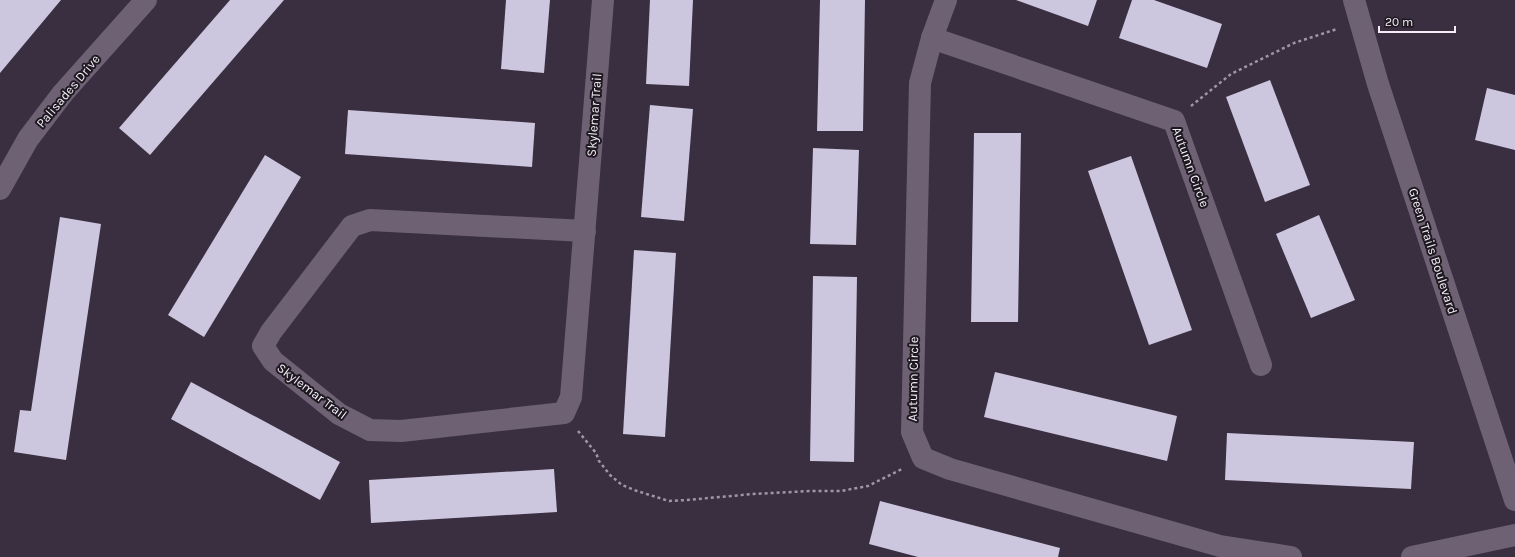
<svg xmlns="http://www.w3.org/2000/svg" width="1515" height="557" font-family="Karla,sans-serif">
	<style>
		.building { fill: #ccc6df }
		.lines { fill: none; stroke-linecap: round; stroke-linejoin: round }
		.path { stroke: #a097a5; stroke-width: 2.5; stroke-dasharray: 3 3; stroke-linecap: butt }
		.minor { stroke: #6e6174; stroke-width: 22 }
		.labels { text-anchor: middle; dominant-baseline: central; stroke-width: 4; stroke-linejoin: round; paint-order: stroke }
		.street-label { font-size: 13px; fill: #f4edf8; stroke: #1e1921 }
	</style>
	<rect width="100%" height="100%" fill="#3a2f40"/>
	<!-- building -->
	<g class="building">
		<path d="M0,0H61L0,73Z"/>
		<path d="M230,0H284L150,155L119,128Z"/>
		<path d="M506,0H550L544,73L501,69Z"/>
		<path d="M650,0H693L689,86L646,84Z"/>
		<path d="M820,0H865L863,131H817Z"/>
		<path d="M1016,0H1097L1088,26Z"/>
		<path d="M1132,0H1154L1222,24L1207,68L1119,38Z"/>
		<path d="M1270,80L1310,185L1265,202L1226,97Z"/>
		<path d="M1487,88L1515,95V150L1475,140Z"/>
		<path d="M650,105L693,109L684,221L641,217Z"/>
		<path d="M348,110L535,123L532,167L345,154Z"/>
		<path d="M974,133H1021L1018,322H971Z"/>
		<path d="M813,148L859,150L856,245L810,244Z"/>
		<path d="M265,155L301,177L204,337L168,315Z"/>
		<path d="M1131,156L1192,330L1149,345L1088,171Z"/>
		<path d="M1319,215L1355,300L1311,318L1276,234Z"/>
		<path d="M60,217L101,224L66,460L14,452L20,410L31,411Z"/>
		<path d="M634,250L676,253L665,437L623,434Z"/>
		<path d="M813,276L857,277L854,462L810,461Z"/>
		<path d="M995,372L1177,416L1167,461L984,417Z"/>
		<path d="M191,382L340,462L320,500L171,419Z"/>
		<path d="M1227,433L1414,442L1411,489L1225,480Z"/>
		<path d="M554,469L557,512L371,523L369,480Z"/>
		<path d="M880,501L1060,548L1058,557H918L869,544Z"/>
	</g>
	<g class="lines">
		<!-- path -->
		<g class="path">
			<path d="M1191,106L1231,74L1294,43L1337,29"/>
			<path d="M578,431L596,453L599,461L610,475L622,485L637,491L669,501L687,500L753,494L810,491H841L868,486L902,469"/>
		</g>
		<!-- minor -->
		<g class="minor">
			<path d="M946,0L932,38L920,83L912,432L923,458L950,469L1220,546L1291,557"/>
			<path d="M1354,0L1378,84L1515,500"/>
			<path d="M932,38L1174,121L1261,365"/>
			<path d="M0,189L28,139L63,93L146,0"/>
			<path d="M585,231L370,220L352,226L271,332L263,346L273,361L339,414L370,430L401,431L564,413L571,397L603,0"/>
			<path d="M1412,557L1515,535"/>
		</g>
	</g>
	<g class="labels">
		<!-- street labels -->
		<g class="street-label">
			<text transform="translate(68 91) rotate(-50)">Palisades Drive</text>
			<text transform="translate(594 115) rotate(-86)">Skylemar Trail</text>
			<text transform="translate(1191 167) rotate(70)">Autumn Circle</text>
			<text transform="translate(1433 251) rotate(72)">Green Trails Boulevard</text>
			<text transform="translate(913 379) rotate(-89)">Autumn Circle</text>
			<text transform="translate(312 391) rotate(37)">Skylemar Trail</text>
		</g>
	</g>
	<!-- scale -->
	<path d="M1379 26v6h76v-6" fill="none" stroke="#f4edf8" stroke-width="2"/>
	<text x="1385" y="26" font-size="12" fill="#f4edf8" stroke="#1e1921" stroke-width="3" paint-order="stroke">20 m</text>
</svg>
